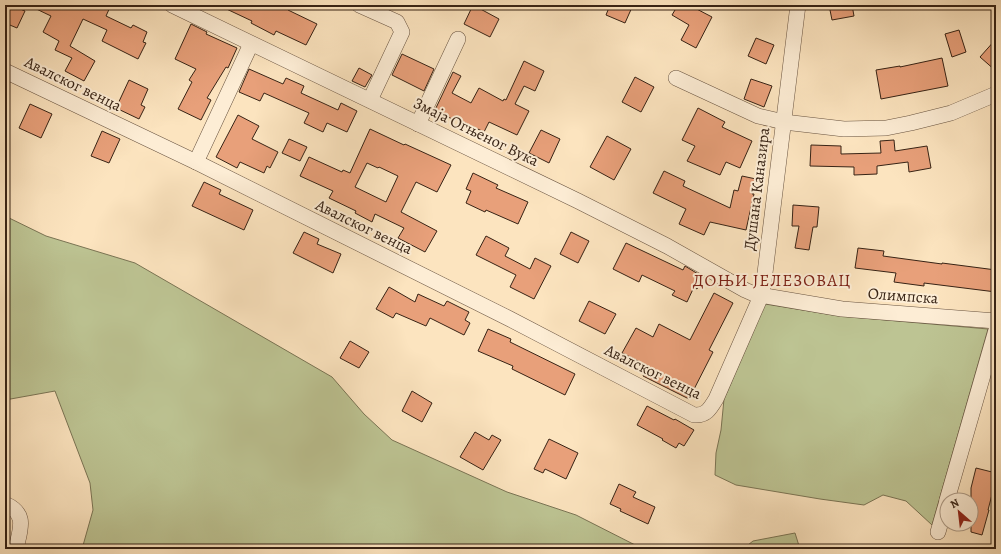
<svg xmlns="http://www.w3.org/2000/svg" width="1001" height="554" font-family="Alegreya,serif">
	<style>
		.green { fill: #bdc493; stroke: #7a7454 }
		.building { fill: #e8a07a; stroke: #372315; fill-rule: evenodd }
		.lines { fill: none; stroke-linecap: round; stroke-linejoin: round }
		.minor-casing { stroke: #685340; stroke-width: 16 }
		.minor { stroke: #fdedd5; stroke-width: 15 }
		.labels { text-anchor: middle; dominant-baseline: central; stroke-width: 4; stroke-linejoin: round; paint-order: stroke }
		.street-label { font-size: 16px; fill: #372315; stroke: #fdedd5 }
		.neighbourhood-label { font-size: 17px; letter-spacing: 1px; fill: #7a1f14; stroke: #fdedd5 }
	</style>
	<rect width="100%" height="100%" fill="#fce4bf"/>
	<filter id="stains"><feTurbulence type="fractalNoise" baseFrequency=".005" numOctaves="4"/><feColorMatrix values="0 0 0 0 .2 0 0 0 0 .09 0 0 0 0 .02 0 0 0 .5 -.17"/></filter>
	<radialGradient id="worn" r=".72"><stop offset=".6" stop-color="#630" stop-opacity="0"/><stop offset="1" stop-color="#630" stop-opacity=".3"/></radialGradient>
	<!-- green -->
	<g class="green">
		<path d="M5,216L46,236L135,263L332,377L364,414L392,440L507,492L576,515L643,549H82L93,510L90,483L55,391L5,400Z"/>
		<path d="M765,304L840,316L988,329L932,525L906,501L883,495L864,505L820,499L736,485L715,475L716,453L721,430L724,399Z"/>
		<path d="M795,533L800,549H743L753,541Z"/>
	</g>
	<!-- building -->
	<g class="building">
		<path d="M5,5H11L25,11L17,28L5,23Z"/>
		<path d="M28,5H111L106,16L131,28L133,25L147,32L143,42L146,43L138,59L102,41L107,30L83,19L70,46L95,61L84,81L65,71L72,58L55,50L59,41L43,32L51,16Z"/>
		<path d="M218,5H290L288,10L317,24L306,45L276,31L274,35L251,23L252,21Z"/>
		<path d="M473,5L499,19L490,37L464,24Z"/>
		<path d="M610,5H633L625,23L606,15Z"/>
		<path d="M678,5H689L712,17L696,48L681,40L689,25L672,15Z"/>
		<path d="M829,5H852L854,16L832,20Z"/>
		<path d="M191,24L207,32L206,34L237,48L228,68L226,67L207,98L211,100L201,120L178,109L192,82L189,80L196,69L175,59Z"/>
		<path d="M959,30L966,52L952,57L945,34Z"/>
		<path d="M756,38L774,45L766,64L748,56Z"/>
		<path d="M996,39V71L980,57Z"/>
		<path d="M402,54L434,69L424,91L392,75Z"/>
		<path d="M942,58L948,86L881,99L876,70L900,66V67Z"/>
		<path d="M524,61L544,71L535,91L524,86L515,104L529,111L517,135L489,122L484,132L453,117L452,119L435,110L453,72L461,76L452,93L471,103L479,88L503,101L504,99L506,100Z"/>
		<path d="M359,68L372,75L365,87L352,81Z"/>
		<path d="M249,69L283,84L286,78L304,86L301,93L338,110L341,103L357,111L347,132L327,123L323,132L304,123L309,113L264,93L260,101L239,92Z"/>
		<path d="M635,77L654,87L641,112L622,102Z"/>
		<path d="M751,79L772,86L764,107L744,99Z"/>
		<path d="M129,80L148,89L141,105L145,107L139,119L116,108Z"/>
		<path d="M30,104L52,114L41,138L19,128Z"/>
		<path d="M698,108L725,122L722,127L752,141L740,168L726,162L720,175L687,161L695,146L682,140Z"/>
		<path d="M238,115L259,126L252,139L278,152L270,168L267,166L264,173L240,162L237,168L216,157Z"/>
		<path d="M370,129L404,145L405,144L451,165L437,192L416,182L401,212L437,231L425,252L398,238L404,228L375,214L372,222L355,213L356,211L329,198L333,191L300,176L309,157L342,172L343,170L350,173ZM367,163L378,168L379,167L398,176L386,202L355,187Z"/>
		<path d="M541,130L560,139L549,163L529,153Z"/>
		<path d="M102,131L120,139L109,163L91,156Z"/>
		<path d="M607,136L631,149L614,180L590,167Z"/>
		<path d="M289,139L307,147L300,161L282,153Z"/>
		<path d="M894,140L895,151L927,146L931,168L909,172L908,162L877,166V174L854,175V167L810,166L811,145L841,146V154L881,153L880,141Z"/>
		<path d="M664,171L685,181L683,186L730,208L734,190L738,191L742,176L756,179L752,194H754L746,230L710,222L704,235L679,224L686,209L653,193Z"/>
		<path d="M473,173L498,185L496,188L528,202L518,224L486,210L485,212L466,203L471,191L466,189Z"/>
		<path d="M204,182L221,190L219,194L253,210L244,230L192,206Z"/>
		<path d="M793,205L819,207L817,227H813L809,250L795,248L799,226H792Z"/>
		<path d="M304,232L319,239L317,244L341,254L333,273L293,253Z"/>
		<path d="M571,232L589,241L578,263L560,254Z"/>
		<path d="M486,236L509,248L505,256L530,269L535,258L551,266L534,299L510,287L516,275L476,255Z"/>
		<path d="M626,243L683,270L685,266L703,277L697,289L694,287L687,302L672,295L675,291L642,275L639,282L613,269Z"/>
		<path d="M858,248L884,251L883,256L942,264V263L996,270V292L924,283V286L894,282L896,273L855,268Z"/>
		<path d="M389,287L415,302L418,294L444,306L447,301L469,312L465,320L470,323L464,335L430,318L426,326L396,313L393,318L376,309Z"/>
		<path d="M714,293L733,303L709,350L713,352L689,399L643,376L648,366L622,353L636,328L653,337L659,324L690,340Z"/>
		<path d="M589,301L616,314L605,334L579,321Z"/>
		<path d="M488,329L511,339L510,342L575,374L565,395L512,369L513,366L478,351Z"/>
		<path d="M350,341L369,352L359,368L340,358Z"/>
		<path d="M412,391L432,403L422,422L402,411Z"/>
		<path d="M647,406L674,420L675,419L694,430L684,446L679,443L676,448L662,440L663,439L637,425Z"/>
		<path d="M475,432L489,440L492,435L501,440L483,470L460,457Z"/>
		<path d="M549,439L578,453L566,479L545,469L543,473L534,469Z"/>
		<path d="M976,468L996,473V479L988,510H989L982,535L971,532V488Z"/>
		<path d="M619,484L636,492L633,497L655,507L648,524L620,511L621,509L610,504Z"/>
	</g>
	<g class="lines">
		<defs>
			<g id="minor">
				<path d="M172,5L578,201L667,246L745,290L754,294L842,309L996,321"/>
				<path d="M359,5L397,22L402,32L370,100"/>
				<path d="M5,71L196,162L510,319L694,415C706,416 710,409 716,399L761,296L764,281L798,5"/>
				<path d="M676,78L758,116L784,122L844,129L886,128L911,123L951,113L996,94"/>
				<path d="M418,124L458,39"/>
				<path d="M196,162L251,44"/>
				<path d="M947,500L996,330"/>
				<path d="M5,504C28,514 20,529 16,549"/>
				<path d="M938,532L947,501"/>
			</g>
		</defs>
		<!-- minor casing -->
		<use href="#minor" class="minor-casing"/>
		<!-- minor -->
		<use href="#minor" class="minor"/>
	</g>
	<g class="labels">
		<!-- street labels -->
		<g class="street-label">
			<text transform="translate(73 84) rotate(26)">Авалског венца</text>
			<text transform="translate(476 132) rotate(26)">Змаја Огњеног Вука</text>
			<text transform="translate(757 189) rotate(-83)">Душана Каназира</text>
			<text transform="translate(364 227) rotate(26)">Авалског венца</text>
			<text transform="translate(903 296) rotate(4)">Олимпска</text>
			<text transform="translate(653 372) rotate(26)">Авалског венца</text>
		</g>
		<!-- neighbourhood labels -->
		<g class="neighbourhood-label">
			<text x="772" y="280">ДОЊИ ЈЕЛЕЗОВАЦ</text>
		</g>
	</g>
	<!-- margin -->
	<rect width="1001" height="554" fill="none" stroke="#fce4bf" stroke-width="20"/>
	<rect x="6" y="6" width="989" height="542" fill="none" stroke="#372315" stroke-width="2"/>
	<rect x="10" y="10" width="981" height="534" fill="none" stroke="#372315"/>
	<!-- north arrow -->
	<g transform="translate(959 512) rotate(332)"><circle r="19" fill="#fdedd5" stroke="#ae9c88"/>
	<path d="M0-3L7 15L0 10L-7 15Z" fill="#8f2418"/>
	<text y="-6" font-size="11" font-weight="bold" text-anchor="middle" fill="#372315">N</text>
	</g>
	<rect width="100%" height="100%" filter="url(#stains)"/>
	<rect width="100%" height="100%" fill="url(#worn)"/>
</svg>
